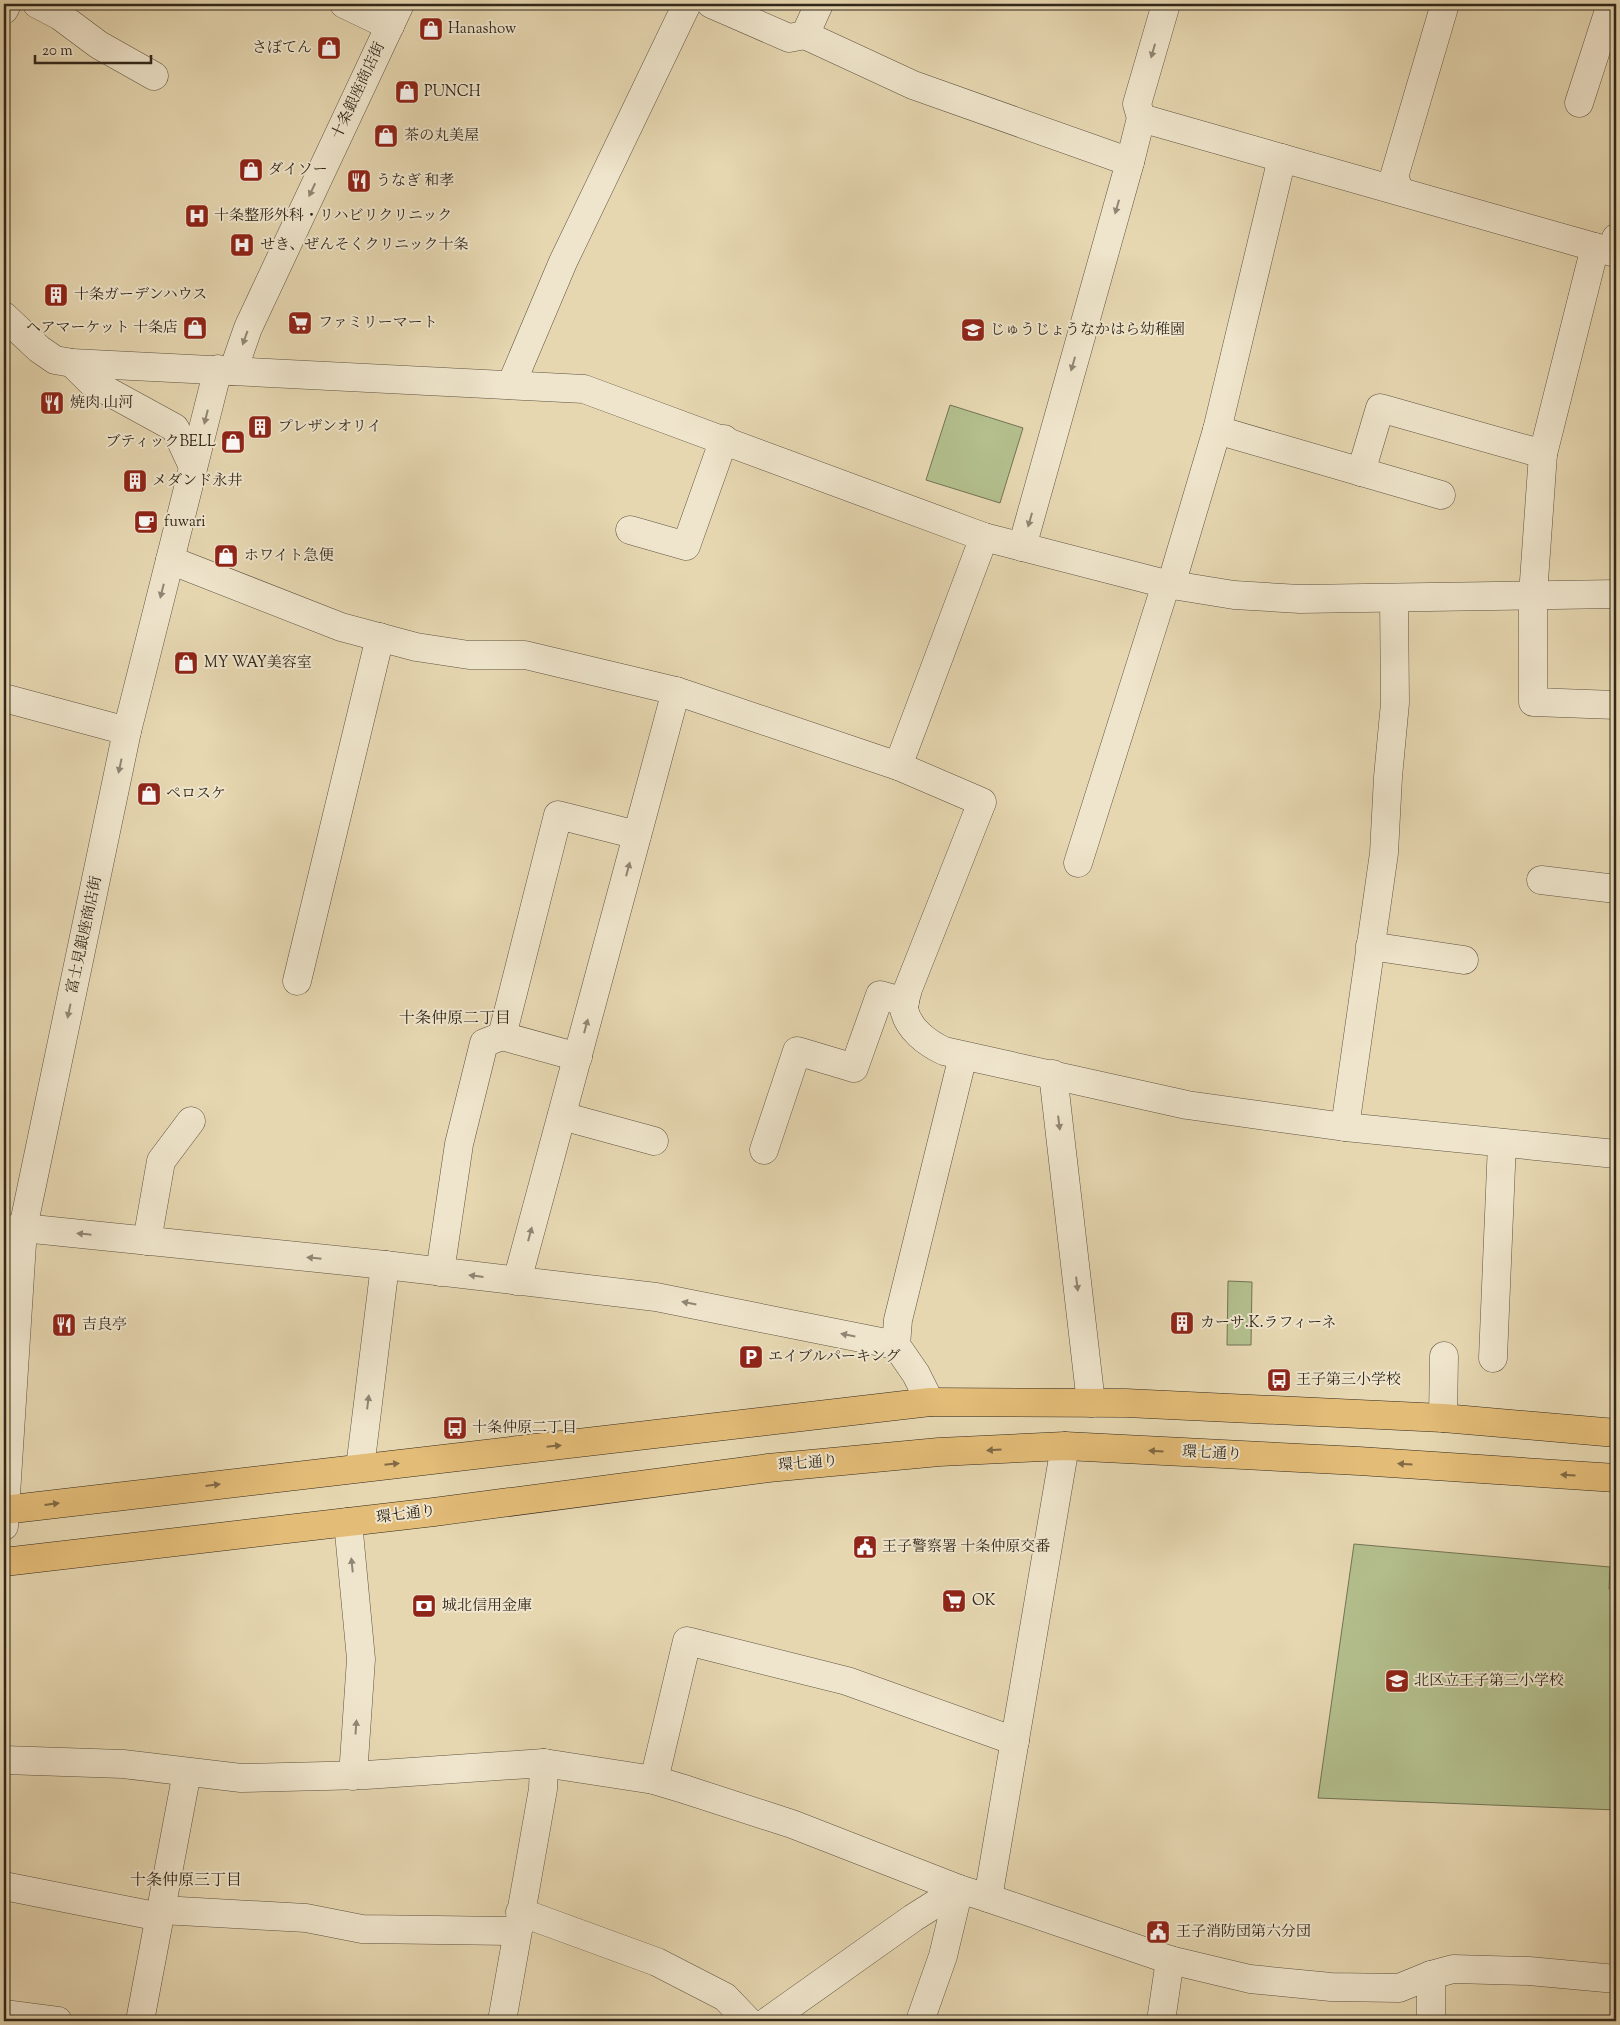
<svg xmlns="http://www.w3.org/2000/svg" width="1620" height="2025" font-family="'Sorts Mill Goudy','Noto Serif JP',serif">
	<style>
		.green { fill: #b3bf8d; stroke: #727354 }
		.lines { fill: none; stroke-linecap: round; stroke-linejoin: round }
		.minor-casing { stroke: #5e5340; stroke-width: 29 }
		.major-casing { stroke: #31271b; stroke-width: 29 }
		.minor { stroke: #efe5cc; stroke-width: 28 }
		.major { stroke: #e3bc78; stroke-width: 28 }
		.oneway { fill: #908674 }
		.oneway2 { fill: #816a45 }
		.labels { text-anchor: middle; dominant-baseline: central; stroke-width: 4; stroke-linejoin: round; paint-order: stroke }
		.poi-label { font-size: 15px; fill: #31271b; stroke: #efe5cc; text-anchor: start }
		.street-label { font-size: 15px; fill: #31271b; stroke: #efe5cc }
		.neighbourhood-label { font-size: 16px; fill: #31271b; stroke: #efe5cc }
	</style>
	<rect width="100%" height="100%" fill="#e6d7b1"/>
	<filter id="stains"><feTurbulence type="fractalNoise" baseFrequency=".004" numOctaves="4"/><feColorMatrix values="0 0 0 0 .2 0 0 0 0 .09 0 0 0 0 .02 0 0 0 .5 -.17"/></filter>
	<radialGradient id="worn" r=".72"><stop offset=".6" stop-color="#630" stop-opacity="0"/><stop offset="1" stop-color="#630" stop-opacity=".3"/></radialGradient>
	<!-- green -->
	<g class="green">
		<path d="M950,405L1023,428L1000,503L926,480Z"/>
		<path d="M1228,1281L1252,1282L1251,1345H1227Z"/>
		<path d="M1354,1544L1610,1567L1609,1589L1616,1591V1810L1318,1798Z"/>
	</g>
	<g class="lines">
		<defs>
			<g id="minor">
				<path d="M37,4L60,16L99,45L154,76"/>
				<path d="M344,4L390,26"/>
				<path d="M711,4L789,38L805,35L819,4"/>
				<path d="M4,10L7,4"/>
				<path d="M805,35L913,85L1130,162"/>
				<path d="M1579,103L1611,4"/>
				<path d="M1141,118L1612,252L1616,238"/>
				<path d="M1400,191L1394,177L1445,4"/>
				<path d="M1595,247L1543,454L1533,595V702L1616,705"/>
				<path d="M4,316L39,349L55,360L72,363L584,389L984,537L1166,584L1234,595L1300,599L1616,594"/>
				<path d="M72,363L91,382L175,428L193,467"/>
				<path d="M233,371L248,328L400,4"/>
				<path d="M511,385L563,262L687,4"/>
				<path d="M1217,430L1441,495"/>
				<path d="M1361,472L1380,408L1543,454"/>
				<path d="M630,530L686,546L724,439"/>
				<path d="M1022,547L1130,162L1141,118L1137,104L1166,4"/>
				<path d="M170,560L341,627L416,647L469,655H525L676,691L898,766L982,802L908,989C907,995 903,1003 904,1009C908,1029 927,1043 944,1051L1187,1105L1345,1127L1616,1154"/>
				<path d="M1171,585L1217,430L1282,158"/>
				<path d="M4,698L127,731"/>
				<path d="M898,766L984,537"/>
				<path d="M1078,863L1166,584"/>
				<path d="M1541,880L1616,889"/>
				<path d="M1370,946L1464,960"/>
				<path d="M297,981L380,637"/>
				<path d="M578,1057L502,1036L558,815L637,835"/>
				<path d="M1053,1074L1091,1403"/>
				<path d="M562,1116L654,1141"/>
				<path d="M1345,1127L1384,853L1388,777L1395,703L1394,598"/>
				<path d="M764,1150L797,1051L854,1068L880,995L905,1002"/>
				<path d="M5,1230L23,1228L385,1265L656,1297L896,1345"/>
				<path d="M147,1241L161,1161L191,1121"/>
				<path d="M440,1272L459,1144L484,1043L502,1036"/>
				<path d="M517,1281L676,691"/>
				<path d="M1493,1358L1502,1143"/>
				<path d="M930,1402L916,1374L896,1345L898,1320L963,1056"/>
				<path d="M1443,1418L1444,1356"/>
				<path d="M360,1468L385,1265"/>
				<path d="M348,1522L361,1659L353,1776"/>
				<path d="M4,1526L23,1228L127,731L218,369"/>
				<path d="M4,1760L123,1764L241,1778L366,1775L544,1763L654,1780L684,1789L792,1824L959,1889L943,1956L920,2021"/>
				<path d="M654,1780L687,1641L847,1681L1015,1741"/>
				<path d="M4,1886L160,1917"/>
				<path d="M988,1898L1170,1960L1250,1979L1331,1987L1399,1988L1431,1975L1453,1969L1529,1971L1616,1979"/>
				<path d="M161,1910L306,1918L362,1929L517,1931"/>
				<path d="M520,1912L657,1962L725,1997L748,2021"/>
				<path d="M1431,1975V2021"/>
				<path d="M4,2014L58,2021"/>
				<path d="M140,2021L187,1772"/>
				<path d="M502,2021L543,1789L544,1763"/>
				<path d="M768,2021L913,1918L959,1889L988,1898L1065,1446"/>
				<path d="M1161,2021L1170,1960"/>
			</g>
			<g id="major">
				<path d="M4,1510L930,1402L1126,1403L1443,1418L1616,1433"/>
				<path d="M4,1562L434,1512L768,1468L939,1452L1065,1446L1359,1461L1616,1478"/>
			</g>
		</defs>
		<!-- minor casing -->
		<use href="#minor" class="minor-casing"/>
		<!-- major casing -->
		<use href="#major" class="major-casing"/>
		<!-- minor -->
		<use href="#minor" class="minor"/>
		<!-- major -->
		<use href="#major" class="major"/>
	</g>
	<!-- one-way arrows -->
	<defs><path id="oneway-solid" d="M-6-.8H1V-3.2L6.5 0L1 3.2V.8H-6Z" transform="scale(1.25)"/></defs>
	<g class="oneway">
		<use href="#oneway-solid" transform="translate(1153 51) rotate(106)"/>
		<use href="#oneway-solid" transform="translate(312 190) rotate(115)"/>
		<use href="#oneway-solid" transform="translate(1117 207) rotate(106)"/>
		<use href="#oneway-solid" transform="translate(245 338) rotate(110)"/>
		<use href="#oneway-solid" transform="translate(1073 364) rotate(106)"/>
		<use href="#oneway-solid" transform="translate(206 417) rotate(104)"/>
		<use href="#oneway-solid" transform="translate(1030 520) rotate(106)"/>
		<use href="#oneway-solid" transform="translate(162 591) rotate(104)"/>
		<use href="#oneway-solid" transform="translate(120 766) rotate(102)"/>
		<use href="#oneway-solid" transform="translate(628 869) rotate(-75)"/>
		<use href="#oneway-solid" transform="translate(69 1011) rotate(102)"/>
		<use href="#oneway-solid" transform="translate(586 1026) rotate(-75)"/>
		<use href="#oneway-solid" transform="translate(1059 1123) rotate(83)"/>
		<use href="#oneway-solid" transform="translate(84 1234) rotate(-174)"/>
		<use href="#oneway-solid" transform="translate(530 1234) rotate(-75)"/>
		<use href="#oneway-solid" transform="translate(314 1258) rotate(-174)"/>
		<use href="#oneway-solid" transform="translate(476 1276) rotate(-173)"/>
		<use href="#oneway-solid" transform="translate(1077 1284) rotate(83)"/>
		<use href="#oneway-solid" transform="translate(689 1303) rotate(-169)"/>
		<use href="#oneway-solid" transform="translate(848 1335) rotate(-169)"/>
		<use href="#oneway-solid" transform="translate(368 1402) rotate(-83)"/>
		<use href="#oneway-solid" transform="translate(352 1565) rotate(-96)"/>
		<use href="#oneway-solid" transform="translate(356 1727) rotate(-86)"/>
	</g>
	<g class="oneway2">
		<use href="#oneway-solid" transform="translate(554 1446) rotate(-6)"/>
		<use href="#oneway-solid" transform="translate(994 1450) rotate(177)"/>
		<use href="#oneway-solid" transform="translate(1156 1451) rotate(-177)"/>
		<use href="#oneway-solid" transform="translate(392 1464) rotate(-6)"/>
		<use href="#oneway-solid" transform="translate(1405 1464) rotate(-176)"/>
		<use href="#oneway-solid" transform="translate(1568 1475) rotate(-176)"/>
		<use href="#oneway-solid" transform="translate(213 1485) rotate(-7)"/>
		<use href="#oneway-solid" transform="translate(52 1504) rotate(-7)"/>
	</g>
	<!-- icons -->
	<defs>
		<symbol id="shop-square" viewBox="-11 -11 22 22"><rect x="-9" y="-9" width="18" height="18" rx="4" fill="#8f2418" stroke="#efe5cc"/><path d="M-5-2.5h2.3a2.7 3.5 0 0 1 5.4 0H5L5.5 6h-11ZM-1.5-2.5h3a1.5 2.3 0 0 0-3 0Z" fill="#fff"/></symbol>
		<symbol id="restaurant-square" viewBox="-11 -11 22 22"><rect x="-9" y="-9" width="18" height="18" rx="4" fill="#8f2418" stroke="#efe5cc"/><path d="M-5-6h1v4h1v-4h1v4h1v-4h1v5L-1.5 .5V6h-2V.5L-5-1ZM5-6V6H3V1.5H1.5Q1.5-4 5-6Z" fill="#fff"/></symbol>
		<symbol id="hospital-square" viewBox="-11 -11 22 22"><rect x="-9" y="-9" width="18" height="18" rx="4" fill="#8f2418" stroke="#efe5cc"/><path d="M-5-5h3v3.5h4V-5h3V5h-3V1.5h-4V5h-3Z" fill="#fff"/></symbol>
		<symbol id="building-square" viewBox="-11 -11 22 22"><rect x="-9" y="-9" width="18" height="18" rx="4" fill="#8f2418" stroke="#efe5cc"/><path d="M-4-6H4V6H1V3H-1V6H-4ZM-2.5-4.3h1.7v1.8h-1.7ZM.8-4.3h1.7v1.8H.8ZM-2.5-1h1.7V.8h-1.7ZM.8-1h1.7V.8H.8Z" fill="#fff"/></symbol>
		<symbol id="supermarket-square" viewBox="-11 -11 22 22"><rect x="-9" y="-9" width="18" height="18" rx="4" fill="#8f2418" stroke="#efe5cc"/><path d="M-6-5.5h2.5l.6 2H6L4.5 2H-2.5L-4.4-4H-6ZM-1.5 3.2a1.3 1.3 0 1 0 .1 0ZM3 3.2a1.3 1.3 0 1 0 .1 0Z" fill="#fff"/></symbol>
		<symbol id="school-square" viewBox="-11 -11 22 22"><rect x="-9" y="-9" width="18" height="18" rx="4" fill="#8f2418" stroke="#efe5cc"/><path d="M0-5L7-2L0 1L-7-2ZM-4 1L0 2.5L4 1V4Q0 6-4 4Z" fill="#fff"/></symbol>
		<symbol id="cafe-square" viewBox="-11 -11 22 22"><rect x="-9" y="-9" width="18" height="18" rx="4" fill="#8f2418" stroke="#efe5cc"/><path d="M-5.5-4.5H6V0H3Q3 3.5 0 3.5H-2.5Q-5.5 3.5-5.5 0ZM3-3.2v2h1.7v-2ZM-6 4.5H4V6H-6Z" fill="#fff"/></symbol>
		<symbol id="parking-square" viewBox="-11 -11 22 22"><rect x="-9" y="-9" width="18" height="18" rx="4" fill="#8f2418" stroke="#efe5cc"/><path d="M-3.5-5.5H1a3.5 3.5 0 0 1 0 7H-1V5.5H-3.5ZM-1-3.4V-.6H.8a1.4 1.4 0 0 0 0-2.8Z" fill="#fff"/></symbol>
		<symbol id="bus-square" viewBox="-11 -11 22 22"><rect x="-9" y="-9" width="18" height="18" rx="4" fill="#8f2418" stroke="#efe5cc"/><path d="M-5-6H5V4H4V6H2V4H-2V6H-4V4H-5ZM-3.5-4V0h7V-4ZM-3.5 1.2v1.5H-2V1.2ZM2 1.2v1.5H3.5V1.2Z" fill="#fff"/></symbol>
		<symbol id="civic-square" viewBox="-11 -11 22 22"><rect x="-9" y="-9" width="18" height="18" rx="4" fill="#8f2418" stroke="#efe5cc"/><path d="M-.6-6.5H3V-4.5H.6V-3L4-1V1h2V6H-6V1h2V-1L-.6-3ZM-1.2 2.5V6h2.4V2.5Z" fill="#fff"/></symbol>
		<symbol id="bank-square" viewBox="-11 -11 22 22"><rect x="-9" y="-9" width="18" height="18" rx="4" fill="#8f2418" stroke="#efe5cc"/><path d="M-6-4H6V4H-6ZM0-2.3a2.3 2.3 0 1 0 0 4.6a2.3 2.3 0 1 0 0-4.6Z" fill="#fff"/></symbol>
	</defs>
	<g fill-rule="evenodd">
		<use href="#shop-square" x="417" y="15" width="28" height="28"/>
		<use href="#shop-square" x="315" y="34" width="28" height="28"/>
		<use href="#shop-square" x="393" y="78" width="28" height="28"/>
		<use href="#shop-square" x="372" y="122" width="28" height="28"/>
		<use href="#shop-square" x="237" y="156" width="28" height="28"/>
		<use href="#restaurant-square" x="345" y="167" width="28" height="28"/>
		<use href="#hospital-square" x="183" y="202" width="28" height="28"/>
		<use href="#hospital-square" x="228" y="231" width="28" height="28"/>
		<use href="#building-square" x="42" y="281" width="28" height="28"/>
		<use href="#supermarket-square" x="286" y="309" width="28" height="28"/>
		<use href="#shop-square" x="181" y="314" width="28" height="28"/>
		<use href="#school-square" x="959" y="316" width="28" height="28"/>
		<use href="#restaurant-square" x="38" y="389" width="28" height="28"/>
		<use href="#building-square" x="246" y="413" width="28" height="28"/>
		<use href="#shop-square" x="219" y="428" width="28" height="28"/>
		<use href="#building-square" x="121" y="467" width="28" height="28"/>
		<use href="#cafe-square" x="132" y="508" width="28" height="28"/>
		<use href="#shop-square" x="212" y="542" width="28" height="28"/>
		<use href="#shop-square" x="172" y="649" width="28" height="28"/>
		<use href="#shop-square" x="135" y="780" width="28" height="28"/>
		<use href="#building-square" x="1168" y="1309" width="28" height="28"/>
		<use href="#restaurant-square" x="50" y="1311" width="28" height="28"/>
		<use href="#parking-square" x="737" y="1343" width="28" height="28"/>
		<use href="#bus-square" x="1265" y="1366" width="28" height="28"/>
		<use href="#bus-square" x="441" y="1414" width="28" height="28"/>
		<use href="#civic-square" x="851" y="1533" width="28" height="28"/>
		<use href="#supermarket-square" x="940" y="1587" width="28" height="28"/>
		<use href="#bank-square" x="410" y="1592" width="28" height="28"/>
		<use href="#school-square" x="1383" y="1667" width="28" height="28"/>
		<use href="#civic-square" x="1144" y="1918" width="28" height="28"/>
	</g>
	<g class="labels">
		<!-- poi labels -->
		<g class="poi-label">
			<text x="448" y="29">Hanashow</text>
			<text x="312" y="48" text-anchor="end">さぼてん</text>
			<text x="424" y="92">PUNCH</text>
			<text x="404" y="136">茶の丸美屋</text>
			<text x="268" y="170">ダイソー</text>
			<text x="376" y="181">うなぎ 和孝</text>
			<text x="214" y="216">十条整形外科・リハビリクリニック</text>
			<text x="260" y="245">せき、ぜんそくクリニック十条</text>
			<text x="74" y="295">十条ガーデンハウス</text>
			<text x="318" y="323">ファミリーマート</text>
			<text x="178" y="328" text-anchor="end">ヘアマーケット 十条店</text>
			<text x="990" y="330">じゅうじょうなかはら幼稚園</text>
			<text x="70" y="403">焼肉 山河</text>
			<text x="278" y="427">プレザンオリイ</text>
			<text x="216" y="442" text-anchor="end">ブティックBELL</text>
			<text x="152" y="481">メダンド永井</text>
			<text x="164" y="522">fuwari</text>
			<text x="244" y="556">ホワイト急便</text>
			<text x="204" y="663">MY WAY美容室</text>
			<text x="166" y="794">ペロスケ</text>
			<text x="1200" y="1323">カーサ.K.ラフィーネ</text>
			<text x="82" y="1325">吉良亭</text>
			<text x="768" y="1357">エイブルパーキング</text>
			<text x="1296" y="1380">王子第三小学校</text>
			<text x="472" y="1428">十条仲原二丁目</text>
			<text x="882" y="1547">王子警察署 十条仲原交番</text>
			<text x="972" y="1601">OK</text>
			<text x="442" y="1606">城北信用金庫</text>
			<text x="1414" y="1681">北区立王子第三小学校</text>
			<text x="1176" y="1932">王子消防団第六分団</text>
		</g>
		<!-- street labels -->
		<g class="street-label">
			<text transform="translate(359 91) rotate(-65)">十条銀座商店街</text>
			<text transform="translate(85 935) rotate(-78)">富士見銀座商店街</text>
			<text transform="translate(1212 1454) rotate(3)">環七通り</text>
			<text transform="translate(808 1464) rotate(-5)">環七通り</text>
			<text transform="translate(406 1515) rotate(-7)">環七通り</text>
		</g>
		<!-- neighbourhood labels -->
		<g class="neighbourhood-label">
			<text x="455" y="1019">十条仲原二丁目</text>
			<text x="186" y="1881">十条仲原三丁目</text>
		</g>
	</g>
	<!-- margin -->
	<rect width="1620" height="2025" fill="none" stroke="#e6d7b1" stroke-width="20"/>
	<rect x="5" y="5" width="1610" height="2015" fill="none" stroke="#31271b" stroke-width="2.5"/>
	<rect x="10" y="10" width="1600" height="2005" fill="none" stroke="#31271b"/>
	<!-- scale -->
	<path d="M35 55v8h116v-8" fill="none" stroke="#31271b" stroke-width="2.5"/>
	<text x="42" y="55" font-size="15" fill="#31271b" stroke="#efe5cc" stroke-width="4" paint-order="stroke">20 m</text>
	<rect width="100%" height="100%" filter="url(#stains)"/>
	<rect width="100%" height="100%" fill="url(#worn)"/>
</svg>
